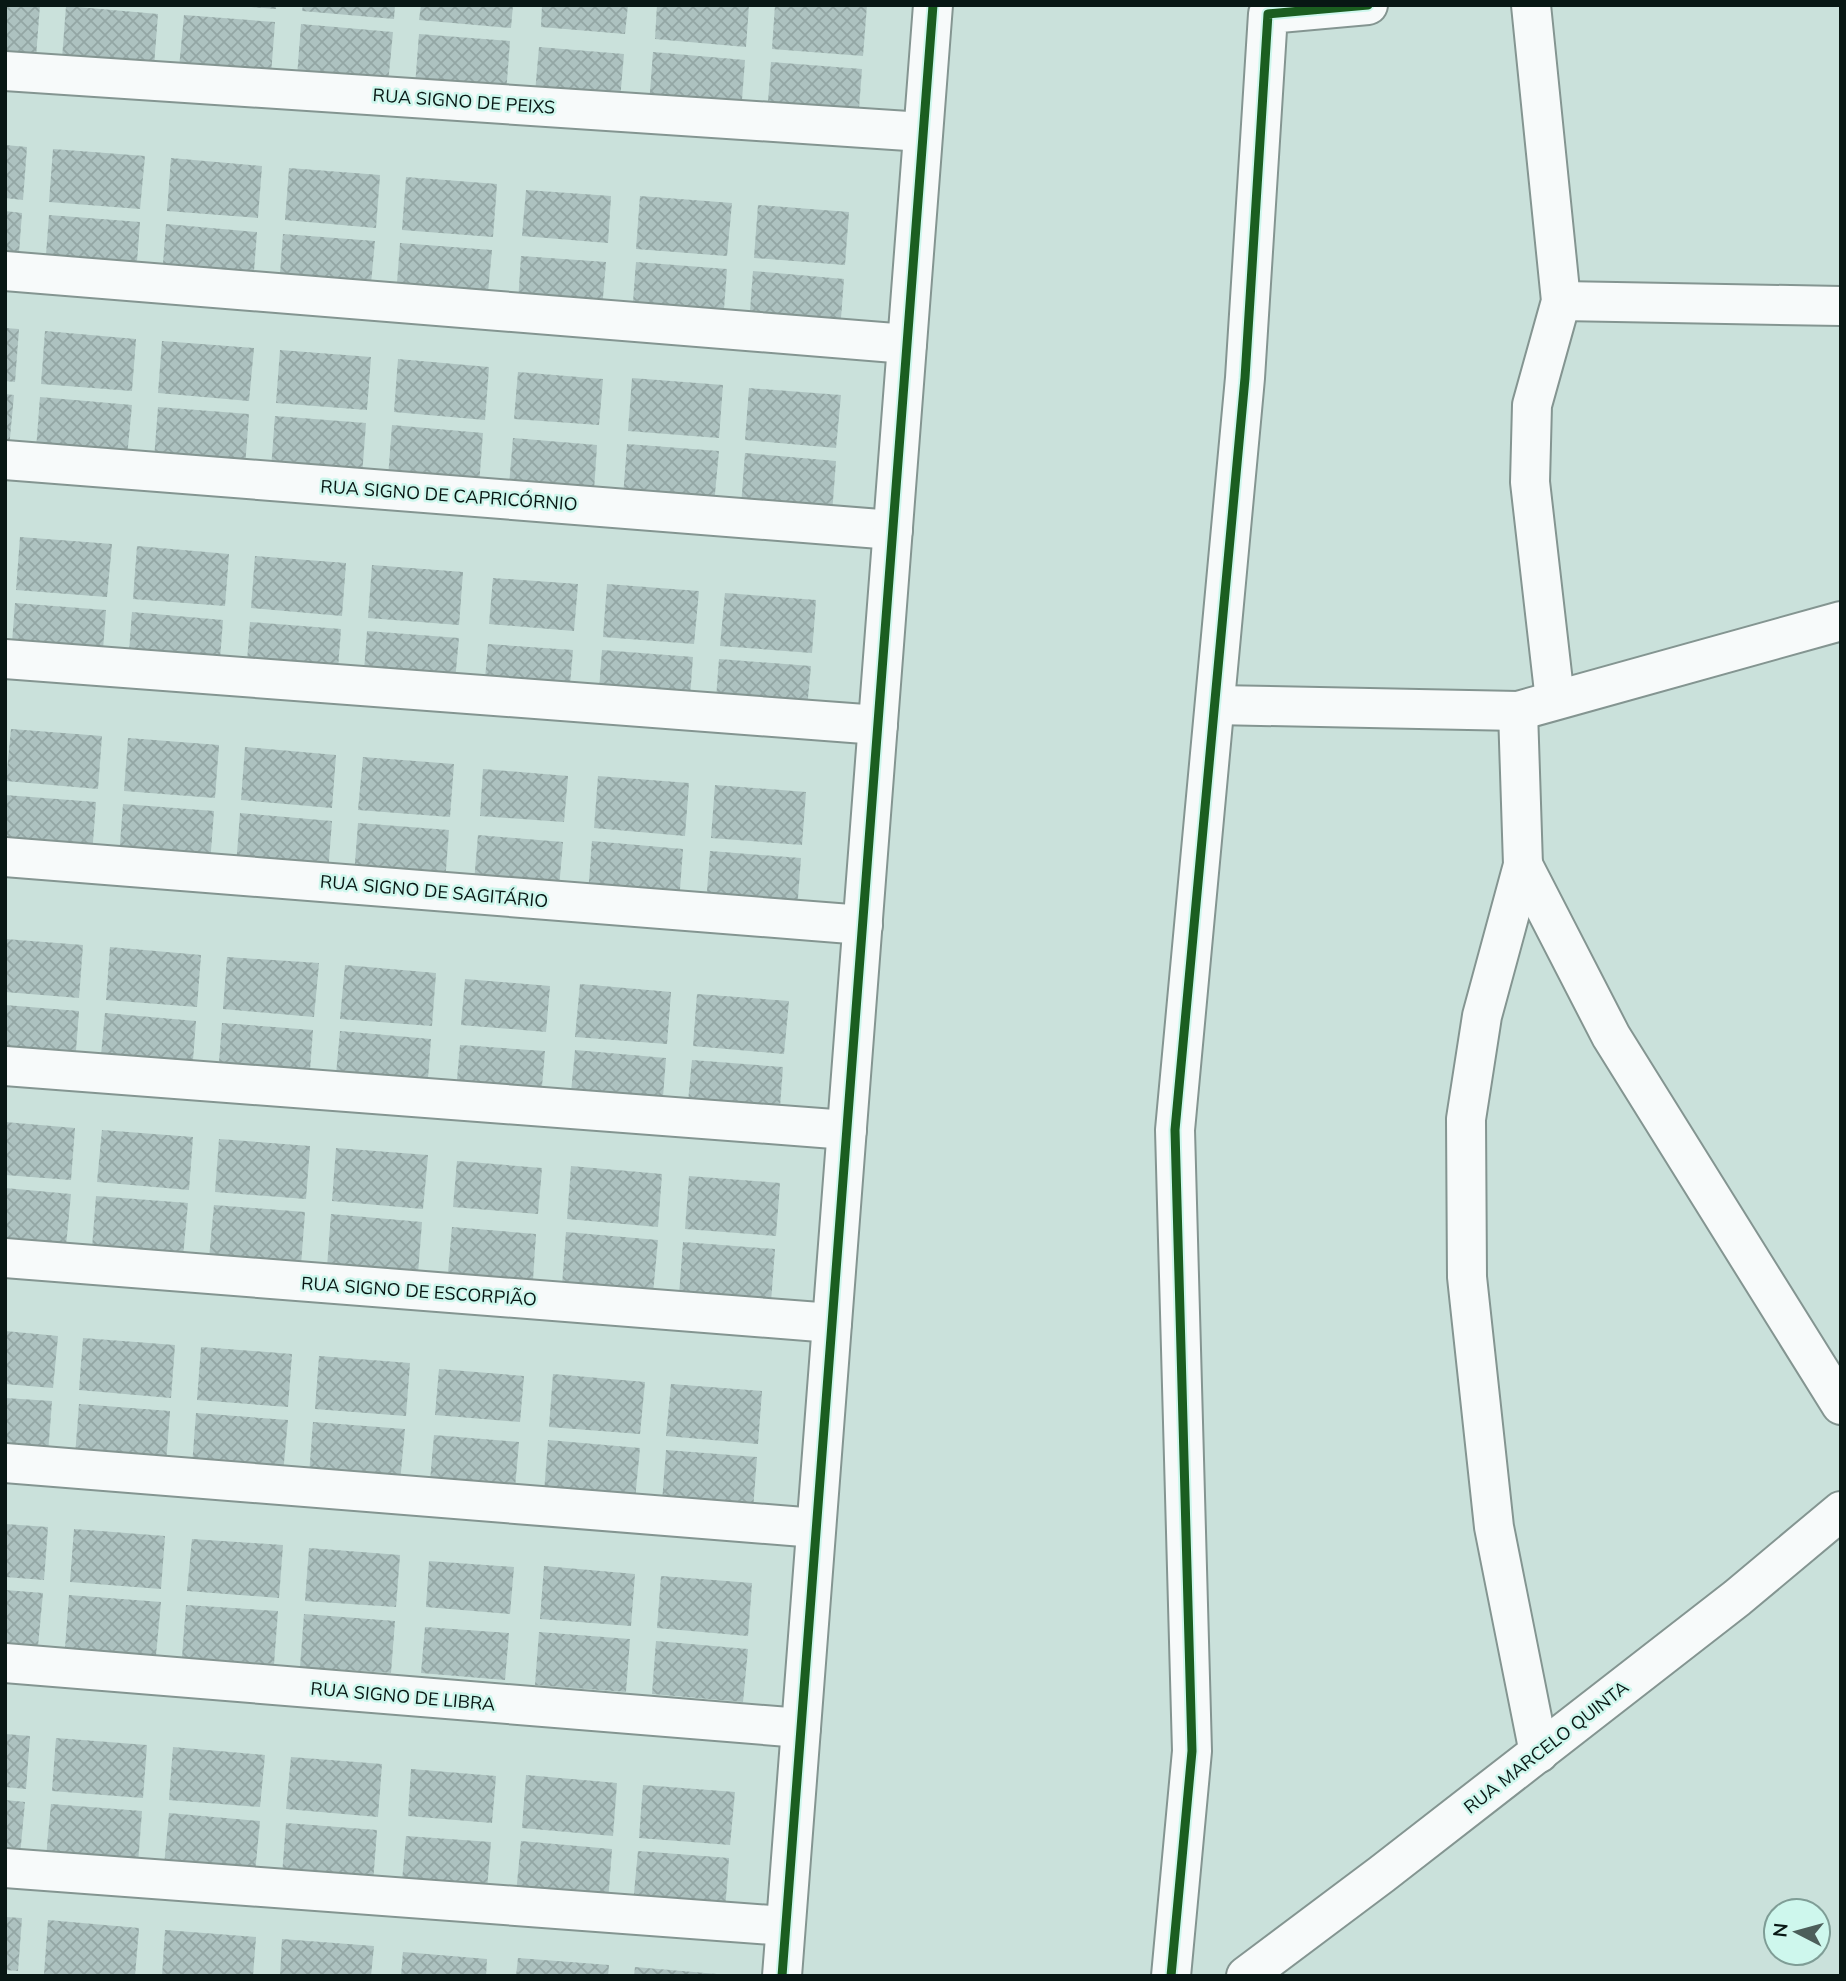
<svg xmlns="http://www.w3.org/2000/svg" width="1846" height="1981" font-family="Mulish,sans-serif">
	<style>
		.building { fill: url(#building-cross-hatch) }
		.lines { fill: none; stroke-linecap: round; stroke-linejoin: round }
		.street-casing { stroke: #849591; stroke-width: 42 }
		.secondary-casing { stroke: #849591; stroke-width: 42 }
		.street { stroke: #f7fafa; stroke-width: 38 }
		.secondary { stroke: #f7fafa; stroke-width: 38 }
		.cycleway-casing { stroke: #cef7ed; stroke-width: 13 }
		.cycleway { stroke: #1b5e20; stroke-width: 9 }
		.labels { text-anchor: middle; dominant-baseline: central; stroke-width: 5; stroke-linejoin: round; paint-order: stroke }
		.street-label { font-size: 18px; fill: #081714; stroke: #cef7ed }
	</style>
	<defs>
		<pattern id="building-cross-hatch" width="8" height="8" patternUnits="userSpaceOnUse" patternTransform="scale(1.75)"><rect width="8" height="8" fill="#adc2c0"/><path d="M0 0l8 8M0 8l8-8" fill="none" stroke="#93a6a4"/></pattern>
	</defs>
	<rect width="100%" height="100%" fill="#cae1db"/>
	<!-- building -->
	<g class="building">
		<path d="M5,5H40L36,57L5,54Z"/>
		<path d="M251,5H276V9L251,7Z"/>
		<path d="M303,5H395L394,19L302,11Z"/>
		<path d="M421,5H513L511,28L419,20Z"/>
		<path d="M542,5H628L625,34L541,27Z"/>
		<path d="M657,5H749L746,47L655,39Z"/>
		<path d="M775,5H867L863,56L772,49Z"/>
		<path d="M66,6L158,14L154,66L62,59Z"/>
		<path d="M184,15L275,22L271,75L179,68Z"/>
		<path d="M301,24L393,32L388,84L297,77Z"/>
		<path d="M419,34L510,41L506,94L415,86Z"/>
		<path d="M539,47L624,54L620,100L535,93Z"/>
		<path d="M653,52L745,60L741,113L649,105Z"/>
		<path d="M771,62L862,69L858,122L767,115Z"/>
		<path d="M5,145L27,147L23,200L5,198Z"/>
		<path d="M53,149L145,156L140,209L49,202Z"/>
		<path d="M171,158L262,166L258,218L167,211Z"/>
		<path d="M289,168L380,175L376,228L285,220Z"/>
		<path d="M406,177L497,184L493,237L402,230Z"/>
		<path d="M526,190L611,196L608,243L522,236Z"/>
		<path d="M640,196L732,203L727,256L636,249Z"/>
		<path d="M758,205L849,212L845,265L754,258Z"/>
		<path d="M5,211L22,213L18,266L5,265Z"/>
		<path d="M49,215L140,222L136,275L45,268Z"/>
		<path d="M166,224L257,232L253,284L162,277Z"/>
		<path d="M283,234L375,241L370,294L279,286Z"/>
		<path d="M400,243L492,250L487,303L396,296Z"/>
		<path d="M521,256L606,262L602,309L518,302Z"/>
		<path d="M636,262L727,269L723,322L632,315Z"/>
		<path d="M753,271L844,279L840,331L749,324Z"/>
		<path d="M5,328L19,329L15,382L5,381Z"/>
		<path d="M45,331L136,339L132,391L41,384Z"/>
		<path d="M162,341L254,348L249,401L158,393Z"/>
		<path d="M280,350L371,357L367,410L276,403Z"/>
		<path d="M398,359L489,367L485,420L394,412Z"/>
		<path d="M518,372L603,379L599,425L514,419Z"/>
		<path d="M632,378L723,385L719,438L628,431Z"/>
		<path d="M749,388L841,395L836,448L745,440Z"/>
		<path d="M5,394L14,395L9,448H5Z"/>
		<path d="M40,397L132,405L127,457L36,450Z"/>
		<path d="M158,407L249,414L245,467L154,459Z"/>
		<path d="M275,416L366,423L362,476L271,469Z"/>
		<path d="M392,425L483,433L479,485L388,478Z"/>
		<path d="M513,438L597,445L594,491L509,485Z"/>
		<path d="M627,444L719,451L714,504L623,497Z"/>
		<path d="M745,453L836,461L832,514L741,506Z"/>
		<path d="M20,537L112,544L107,597L16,590Z"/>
		<path d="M137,546L229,554L225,606L133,599Z"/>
		<path d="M255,556L346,563L342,616L251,608Z"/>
		<path d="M372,565L463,572L459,625L368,618Z"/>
		<path d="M493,578L578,584L574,631L489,624Z"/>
		<path d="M607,584L699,591L694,644L603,637Z"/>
		<path d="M725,593L816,600L812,653L720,646Z"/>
		<path d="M15,603L106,610L102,663L11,656Z"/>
		<path d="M132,612L223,620L219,672L128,665Z"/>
		<path d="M250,622L341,629L337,682L246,674Z"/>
		<path d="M367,631L459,638L454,691L363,684Z"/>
		<path d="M488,644L573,650L569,696L484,690Z"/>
		<path d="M602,650L693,657L689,710L598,703Z"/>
		<path d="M719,659L811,666L806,719L715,712Z"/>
		<path d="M11,729L102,736L98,789L6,781Z"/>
		<path d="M128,738L219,745L215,798L124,791Z"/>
		<path d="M245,747L336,755L332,808L241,800Z"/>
		<path d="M363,757L454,764L450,817L358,810Z"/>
		<path d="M483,769L568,776L564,822L480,816Z"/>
		<path d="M598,776L689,783L685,836L594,828Z"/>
		<path d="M715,785L806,792L802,845L711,838Z"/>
		<path d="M5,795L96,802L92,855L5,848Z"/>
		<path d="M123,804L214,811L210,864L119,857Z"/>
		<path d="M240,813L332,821L328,873L236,866Z"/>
		<path d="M358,823L449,830L445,883L354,876Z"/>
		<path d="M478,835L563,842L559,888L474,882Z"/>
		<path d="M592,841L683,849L679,902L588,894Z"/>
		<path d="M710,851L801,858L797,911L706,904Z"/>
		<path d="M5,939L83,945L79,998L5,992Z"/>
		<path d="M110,947L201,955L197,1007L106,1000Z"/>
		<path d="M227,957L319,963L314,1017L223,1009Z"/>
		<path d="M345,965L436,973L432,1026L340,1019Z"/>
		<path d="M465,979L550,986L546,1032L461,1025Z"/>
		<path d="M580,984L671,992L667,1044L575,1037Z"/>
		<path d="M697,994L789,1001L784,1054L693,1046Z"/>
		<path d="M5,1005L79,1011L75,1064L5,1058Z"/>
		<path d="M105,1013L196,1021L192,1073L100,1066Z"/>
		<path d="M222,1023L313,1030L309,1083L218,1075Z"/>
		<path d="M340,1031L431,1039L427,1091L335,1085Z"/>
		<path d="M460,1045L545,1051L541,1098L456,1091Z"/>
		<path d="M575,1050L666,1058L662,1110L570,1103Z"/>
		<path d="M692,1060L783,1067L779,1120L687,1112Z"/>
		<path d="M5,1122L75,1128L71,1180L5,1175Z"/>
		<path d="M102,1130L193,1137L189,1190L97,1182Z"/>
		<path d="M219,1139L310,1146L306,1199L215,1192Z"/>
		<path d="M336,1148L428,1155L423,1209L332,1201Z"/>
		<path d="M457,1161L542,1168L538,1214L453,1207Z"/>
		<path d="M571,1166L662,1174L658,1227L567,1219Z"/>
		<path d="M689,1176L780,1183L776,1236L685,1229Z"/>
		<path d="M5,1188L71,1194L66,1246L5,1241Z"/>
		<path d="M96,1196L188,1203L183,1256L92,1248Z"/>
		<path d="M214,1205L305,1212L301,1265L209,1258Z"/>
		<path d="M331,1214L422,1222L418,1274L327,1267Z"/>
		<path d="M452,1227L536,1234L533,1280L448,1273Z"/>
		<path d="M566,1232L658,1240L653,1293L562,1285Z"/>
		<path d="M683,1242L775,1249L771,1302L679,1295Z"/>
		<path d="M5,1331L58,1336L53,1388L5,1384Z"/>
		<path d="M83,1338L175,1345L171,1398L79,1390Z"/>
		<path d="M201,1347L292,1354L288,1407L197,1400Z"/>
		<path d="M319,1356L410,1363L406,1416L315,1409Z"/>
		<path d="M439,1369L524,1376L520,1422L435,1415Z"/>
		<path d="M553,1374L645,1382L640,1434L549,1427Z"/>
		<path d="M671,1384L762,1391L758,1444L666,1436Z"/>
		<path d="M5,1398L52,1401L48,1454L5,1451Z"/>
		<path d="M79,1404L170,1411L166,1464L75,1456Z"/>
		<path d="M196,1413L288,1420L283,1473L192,1466Z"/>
		<path d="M313,1422L405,1429L400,1482L309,1475Z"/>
		<path d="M434,1435L519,1442L515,1488L430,1481Z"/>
		<path d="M548,1440L640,1448L635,1500L544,1493Z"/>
		<path d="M666,1450L757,1457L753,1510L662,1502Z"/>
		<path d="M5,1524L48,1527L44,1580L5,1577Z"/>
		<path d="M74,1529L165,1536L161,1589L70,1582Z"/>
		<path d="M192,1539L283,1545L279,1598L187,1591Z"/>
		<path d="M309,1548L400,1555L396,1607L305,1601Z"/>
		<path d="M429,1561L514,1567L510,1614L426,1607Z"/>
		<path d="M544,1566L635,1574L631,1626L540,1619Z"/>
		<path d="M661,1576L752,1583L748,1636L657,1628Z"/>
		<path d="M5,1590L43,1593L38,1646L5,1643Z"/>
		<path d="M69,1595L161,1602L156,1655L65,1648Z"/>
		<path d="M186,1605L278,1611L274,1664L182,1657Z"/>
		<path d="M304,1614L395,1621L391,1673L300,1667Z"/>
		<path d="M425,1627L509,1633L505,1680L421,1673Z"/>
		<path d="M539,1632L630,1639L626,1692L535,1685Z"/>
		<path d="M656,1641L748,1649L743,1702L652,1694Z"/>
		<path d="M5,1734L30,1736L26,1789L5,1787Z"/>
		<path d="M56,1738L147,1745L143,1798L52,1791Z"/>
		<path d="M173,1747L265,1755L260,1807L169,1800Z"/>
		<path d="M291,1757L382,1764L378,1817L286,1809Z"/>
		<path d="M411,1769L496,1776L492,1823L408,1816Z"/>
		<path d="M526,1775L617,1783L613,1836L522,1828Z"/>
		<path d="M643,1785L735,1792L730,1845L639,1838Z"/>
		<path d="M5,1800L25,1802L20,1855L5,1853Z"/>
		<path d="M51,1804L142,1811L138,1864L46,1857Z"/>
		<path d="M169,1813L260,1821L255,1873L164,1866Z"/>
		<path d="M286,1823L377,1830L373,1883L282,1875Z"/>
		<path d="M406,1836L491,1842L487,1889L402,1881Z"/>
		<path d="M521,1841L612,1849L608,1902L516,1894Z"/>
		<path d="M638,1851L729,1858L725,1911L633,1904Z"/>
		<path d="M5,1917L22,1918L18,1971L5,1970Z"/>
		<path d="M48,1920L139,1928L135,1976L44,1974Z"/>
		<path d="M165,1930L256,1937L253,1976H162Z"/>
		<path d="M282,1939L374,1946L371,1976H280Z"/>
		<path d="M403,1952L487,1959L486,1976H401Z"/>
		<path d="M518,1958L609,1965L608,1976H516Z"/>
		<path d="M635,1967L717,1974V1976H634Z"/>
	</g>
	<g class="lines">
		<defs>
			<g id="street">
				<path d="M1531,5L1561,301L1532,405L1530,482L1555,700"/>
				<path d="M5,71L923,132"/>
				<path d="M5,271L907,344"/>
				<path d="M1561,301L1841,306"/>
				<path d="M5,460L893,530"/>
				<path d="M5,659L878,725"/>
				<path d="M1215,705L1518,711L1841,621"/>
				<path d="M1518,711L1523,865L1482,1016L1466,1119L1467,1277L1494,1527L1539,1753"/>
				<path d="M5,857L863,925"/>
				<path d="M1523,865L1611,1036L1841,1405"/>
				<path d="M5,1066L847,1130"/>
				<path d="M5,1258L832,1323"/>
				<path d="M5,1463L816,1528"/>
				<path d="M5,1663L801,1728"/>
				<path d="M5,1868L785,1926"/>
				<path d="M1171,1976L1192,1751L1175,1130L1245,378L1268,14L1368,5"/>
				<path d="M1246,1976L1382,1874L1737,1598L1841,1511"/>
			</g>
			<path id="secondary" d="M782,1976L933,5"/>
		</defs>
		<!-- street casing -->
		<use href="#street" class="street-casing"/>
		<!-- secondary casing -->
		<use href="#secondary" class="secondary-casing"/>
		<!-- street -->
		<use href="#street" class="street"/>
		<!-- secondary -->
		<use href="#secondary" class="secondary"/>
		<defs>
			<g id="cycleway">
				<path d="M782,1976L933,5"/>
				<path d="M1171,1976L1192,1751L1175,1130L1245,378L1268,14L1368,5"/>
			</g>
		</defs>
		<!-- cycleway casing -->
		<use href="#cycleway" class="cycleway-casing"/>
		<!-- cycleway -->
		<use href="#cycleway" class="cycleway"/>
	</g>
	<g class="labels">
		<!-- street labels -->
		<g class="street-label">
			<text transform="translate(464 101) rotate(4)">RUA SIGNO DE PEIXS</text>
			<text transform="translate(449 495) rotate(4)">RUA SIGNO DE CAPRICÓRNIO</text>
			<text transform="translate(434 891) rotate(5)">RUA SIGNO DE SAGITÁRIO</text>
			<text transform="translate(419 1291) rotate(4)">RUA SIGNO DE ESCORPIÃO</text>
			<text transform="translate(403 1696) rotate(5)">RUA SIGNO DE LIBRA</text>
			<text transform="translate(1546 1747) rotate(-38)">RUA MARCELO QUINTA</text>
		</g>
	</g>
	<!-- border -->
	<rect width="1846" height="1981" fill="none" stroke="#081714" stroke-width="14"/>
	<!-- north arrow -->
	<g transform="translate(1797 1932) rotate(276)"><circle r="33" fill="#cef7ed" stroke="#7f9d96" stroke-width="2"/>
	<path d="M0-5L12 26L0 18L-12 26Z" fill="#4c5e5a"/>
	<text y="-10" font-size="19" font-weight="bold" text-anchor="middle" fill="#081714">N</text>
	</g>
</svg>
